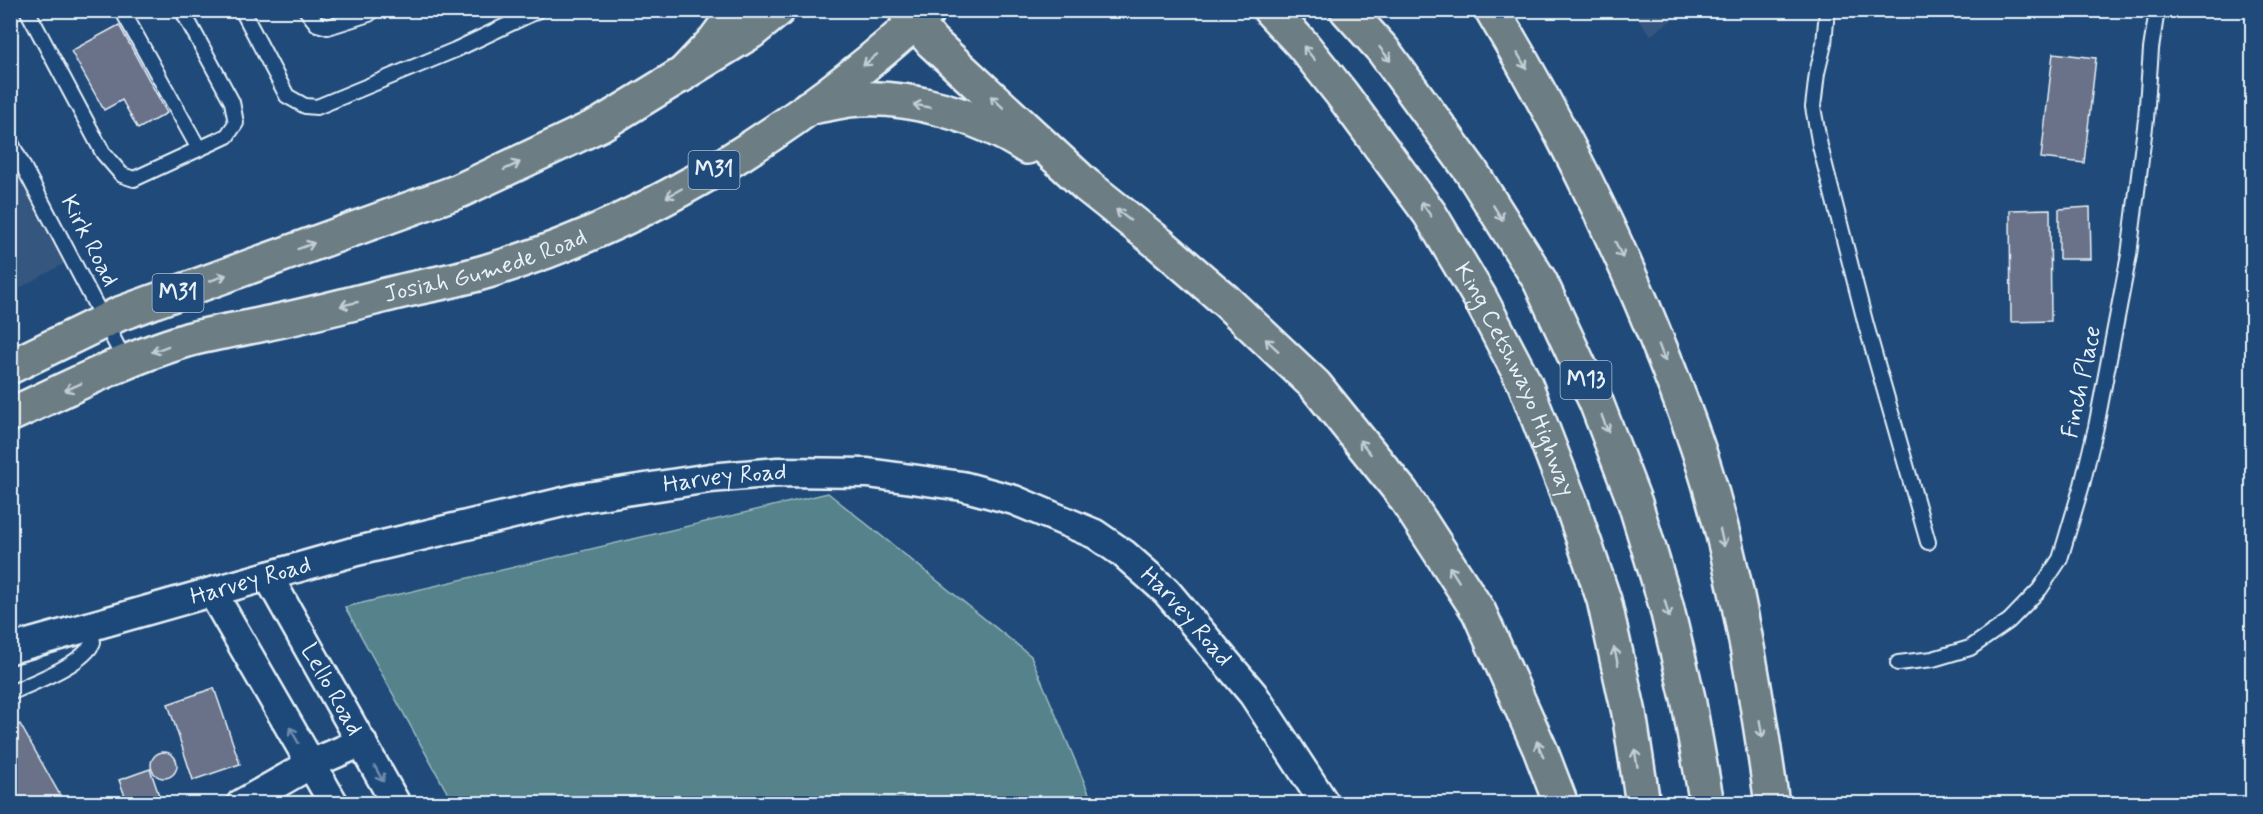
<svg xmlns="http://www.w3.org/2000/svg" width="2263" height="814" font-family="Mynerve,sans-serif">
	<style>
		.built { fill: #35567e }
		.green { fill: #54828b; stroke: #9ebac2; stroke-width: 1.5 }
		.building { fill: #697289; stroke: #e8f1f8; stroke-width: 1.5 }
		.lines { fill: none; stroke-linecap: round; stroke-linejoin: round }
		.lane-casing { stroke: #e8f1f8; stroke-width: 18 }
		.street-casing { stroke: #e8f1f8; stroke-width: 33 }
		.primary-casing { stroke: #e8f1f8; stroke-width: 38 }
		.highway-casing { stroke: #e8f1f8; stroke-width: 38 }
		.lane { stroke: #1f4a7a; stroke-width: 14 }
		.street { stroke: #1f4a7a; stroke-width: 28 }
		.primary { stroke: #6d7d84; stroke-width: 33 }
		.highway { stroke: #6d7d84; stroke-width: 33 }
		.oneway { stroke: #c3ced5 }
		.oneway2 { stroke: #6f8dac }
		.labels { text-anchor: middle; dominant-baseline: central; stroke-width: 5; stroke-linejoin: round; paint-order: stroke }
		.shield { fill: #1f4a7a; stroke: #acbfd2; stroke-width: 1.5 }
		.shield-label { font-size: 22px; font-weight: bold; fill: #e8f1f8 }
		.street-label { font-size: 24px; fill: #e8f1f8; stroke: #1f4a7a }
	</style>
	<rect width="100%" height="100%" fill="#1f4a7a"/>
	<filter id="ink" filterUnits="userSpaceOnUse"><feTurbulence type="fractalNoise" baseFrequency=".0167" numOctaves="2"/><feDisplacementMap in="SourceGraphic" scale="12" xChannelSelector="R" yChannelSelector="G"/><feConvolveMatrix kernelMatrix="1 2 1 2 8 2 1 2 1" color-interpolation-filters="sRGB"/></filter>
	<g filter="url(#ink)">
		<!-- built -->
		<g class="built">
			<path d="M1631,11H1684L1651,35Z"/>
			<path d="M10,156L67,262L11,293H10Z"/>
		</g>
		<!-- green -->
		<path class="green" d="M828,493L1031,656L1093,803H453L345,607Z"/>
		<!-- building -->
		<g class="building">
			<path d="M119,25L167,113L138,129L122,100L104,110L71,51Z"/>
			<path d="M2053,53L2096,58L2084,163L2041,158Z"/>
			<path d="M2090,207L2091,259H2059V209Z"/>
			<path d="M2050,209L2051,321L2011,322L2010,210Z"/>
			<path d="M214,688L240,764L193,780L168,704Z"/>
			<path d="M20,724L65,804H10V730Z"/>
			<circle cx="164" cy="765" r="13"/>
			<path d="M150,769L162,804H128L119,780Z"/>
		</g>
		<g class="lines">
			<defs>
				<g id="lane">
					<path d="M27,10L103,153L122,175L134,179L227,136L236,123L232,102L182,10"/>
					<path d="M122,10L199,149"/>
					<path d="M242,10L287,96L305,106L317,107L455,50L539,10"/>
					<path d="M306,10L317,24L328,27L369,14L373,10"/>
					<path d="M1827,10L1824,44L1817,73L1813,107L1820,146L1866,325L1928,542"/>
					<path d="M10,141L126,363"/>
					<path d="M1898,663L1933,659L1970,648L2009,621L2040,589L2060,559L2082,485L2096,427L2129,255L2146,119L2151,49L2157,10"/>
					<path d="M10,693C32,683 84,664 93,642L90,626"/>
				</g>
				<g id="street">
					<path id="s1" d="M268,576L396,804"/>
					<path d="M212,592L334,804"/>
					<path id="s2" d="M10,649L353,552L580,498L710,478L778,472L868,473L962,486L1014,500L1095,534L1124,554L1166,591L1253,694L1325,804"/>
					<path d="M241,804L311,764L362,742"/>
				</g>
				<g id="primary">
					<path d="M10,367L119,314L459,191L601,124L751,32L778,10"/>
					<path id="s3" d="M10,415C67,389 124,359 184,341C210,333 238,330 264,324C309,315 354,303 398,292C428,285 459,280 488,271C652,222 803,125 929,10"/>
				</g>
				<g id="highway">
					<path d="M905,10L932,42L1086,185L1160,244L1226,301L1315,385L1402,493L1479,612L1540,749L1561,804"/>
					<path id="s4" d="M1270,10L1302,44L1341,93L1430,214L1480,298L1525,384L1572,506L1604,600L1629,713L1643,804"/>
					<path d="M1347,10L1383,50L1471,171L1540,281L1596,402L1635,503L1666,605L1688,698L1707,804"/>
					<path d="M1492,10C1559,122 1617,238 1665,360C1683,406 1701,452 1714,501C1741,598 1758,704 1772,804"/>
					<path d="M681,76L715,40L737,10"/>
					<path d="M808,108C822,105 836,102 850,100C906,93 980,116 1027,147"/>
				</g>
			</defs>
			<!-- lane casing -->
			<use href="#lane" class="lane-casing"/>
			<!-- street casing -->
			<use href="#street" class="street-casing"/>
			<!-- primary casing -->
			<use href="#primary" class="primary-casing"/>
			<!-- highway casing -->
			<use href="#highway" class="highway-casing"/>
			<!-- lane -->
			<use href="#lane" class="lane"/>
			<!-- street -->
			<use href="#street" class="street"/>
			<!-- primary -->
			<use href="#primary" class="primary"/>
			<!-- highway -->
			<use href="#highway" class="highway"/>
		</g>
		<!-- one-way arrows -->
		<defs><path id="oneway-shaft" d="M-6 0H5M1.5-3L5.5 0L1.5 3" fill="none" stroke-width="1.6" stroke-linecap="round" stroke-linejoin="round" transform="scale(1.5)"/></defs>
		<g class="oneway">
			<use href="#oneway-shaft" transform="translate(1309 53) rotate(-129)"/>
			<use href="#oneway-shaft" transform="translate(1385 54) rotate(52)"/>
			<use href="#oneway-shaft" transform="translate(870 60) rotate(141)"/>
			<use href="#oneway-shaft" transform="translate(1522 61) rotate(60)"/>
			<use href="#oneway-shaft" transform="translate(997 102) rotate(-137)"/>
			<use href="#oneway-shaft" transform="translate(922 106) rotate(-170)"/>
			<use href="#oneway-shaft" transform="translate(512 166) rotate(-25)"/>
			<use href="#oneway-shaft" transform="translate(674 193) rotate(150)"/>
			<use href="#oneway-shaft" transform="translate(1426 209) rotate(-125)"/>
			<use href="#oneway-shaft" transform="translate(1498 213) rotate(58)"/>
			<use href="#oneway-shaft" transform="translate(1123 215) rotate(-142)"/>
			<use href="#oneway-shaft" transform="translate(306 246) rotate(-20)"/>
			<use href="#oneway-shaft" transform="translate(1619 250) rotate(66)"/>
			<use href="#oneway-shaft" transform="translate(218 278) rotate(-20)"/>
			<use href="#oneway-shaft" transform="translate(349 304) rotate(167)"/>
			<use href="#oneway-shaft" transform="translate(1272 345) rotate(-137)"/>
			<use href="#oneway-shaft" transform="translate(160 349) rotate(160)"/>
			<use href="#oneway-shaft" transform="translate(1662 353) rotate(69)"/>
			<use href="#oneway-shaft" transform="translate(73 387) rotate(156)"/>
			<use href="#oneway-shaft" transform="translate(1605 424) rotate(69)"/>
			<use href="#oneway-shaft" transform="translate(1365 447) rotate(-129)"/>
			<use href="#oneway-shaft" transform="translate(1722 538) rotate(77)"/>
			<use href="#oneway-shaft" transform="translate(1454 574) rotate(-123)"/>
			<use href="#oneway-shaft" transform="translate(1667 609) rotate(75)"/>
			<use href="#oneway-shaft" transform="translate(1616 656) rotate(-103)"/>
			<use href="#oneway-shaft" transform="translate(1761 729) rotate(81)"/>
			<use href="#oneway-shaft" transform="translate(1540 749) rotate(-112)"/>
			<use href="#oneway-shaft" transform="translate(1636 758) rotate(-99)"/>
		</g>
		<g class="oneway2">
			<use href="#oneway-shaft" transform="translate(294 735) rotate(-120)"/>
			<use href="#oneway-shaft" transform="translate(379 774) rotate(61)"/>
		</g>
	</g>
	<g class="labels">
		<!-- shield labels -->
		<g class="shield">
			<rect x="688.5" y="151" width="51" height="38" rx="4.5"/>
			<rect x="152.5" y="274" width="51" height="38" rx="4.5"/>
			<rect x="1560.5" y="361" width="51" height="38" rx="4.5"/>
		</g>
		<g class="shield-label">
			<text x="714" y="170">M31</text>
			<text x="178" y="293">M31</text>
			<text x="1586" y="380">M13</text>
		</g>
		<!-- street labels -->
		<g class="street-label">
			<text transform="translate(89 241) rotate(63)">Kirk Road</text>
			<text stroke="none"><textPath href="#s3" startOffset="500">Josiah Gumede Road</textPath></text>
			<text stroke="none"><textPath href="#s4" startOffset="446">King Cetshwayo Highway</textPath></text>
			<text transform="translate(2082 382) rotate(-78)">Finch Place</text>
			<text stroke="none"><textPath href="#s2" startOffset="736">Harvey Road</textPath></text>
			<text stroke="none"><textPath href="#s2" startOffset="250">Harvey Road</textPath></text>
			<text stroke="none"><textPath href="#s2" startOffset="1240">Harvey Road</textPath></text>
			<text stroke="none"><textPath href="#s1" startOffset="130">Lello Road</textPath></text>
		</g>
	</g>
	<!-- margin -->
	<rect width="2263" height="814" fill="none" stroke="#1f4a7a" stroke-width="36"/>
	<rect x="18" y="18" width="2227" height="778" fill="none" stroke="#e8f1f8" stroke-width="2" filter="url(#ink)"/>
</svg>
